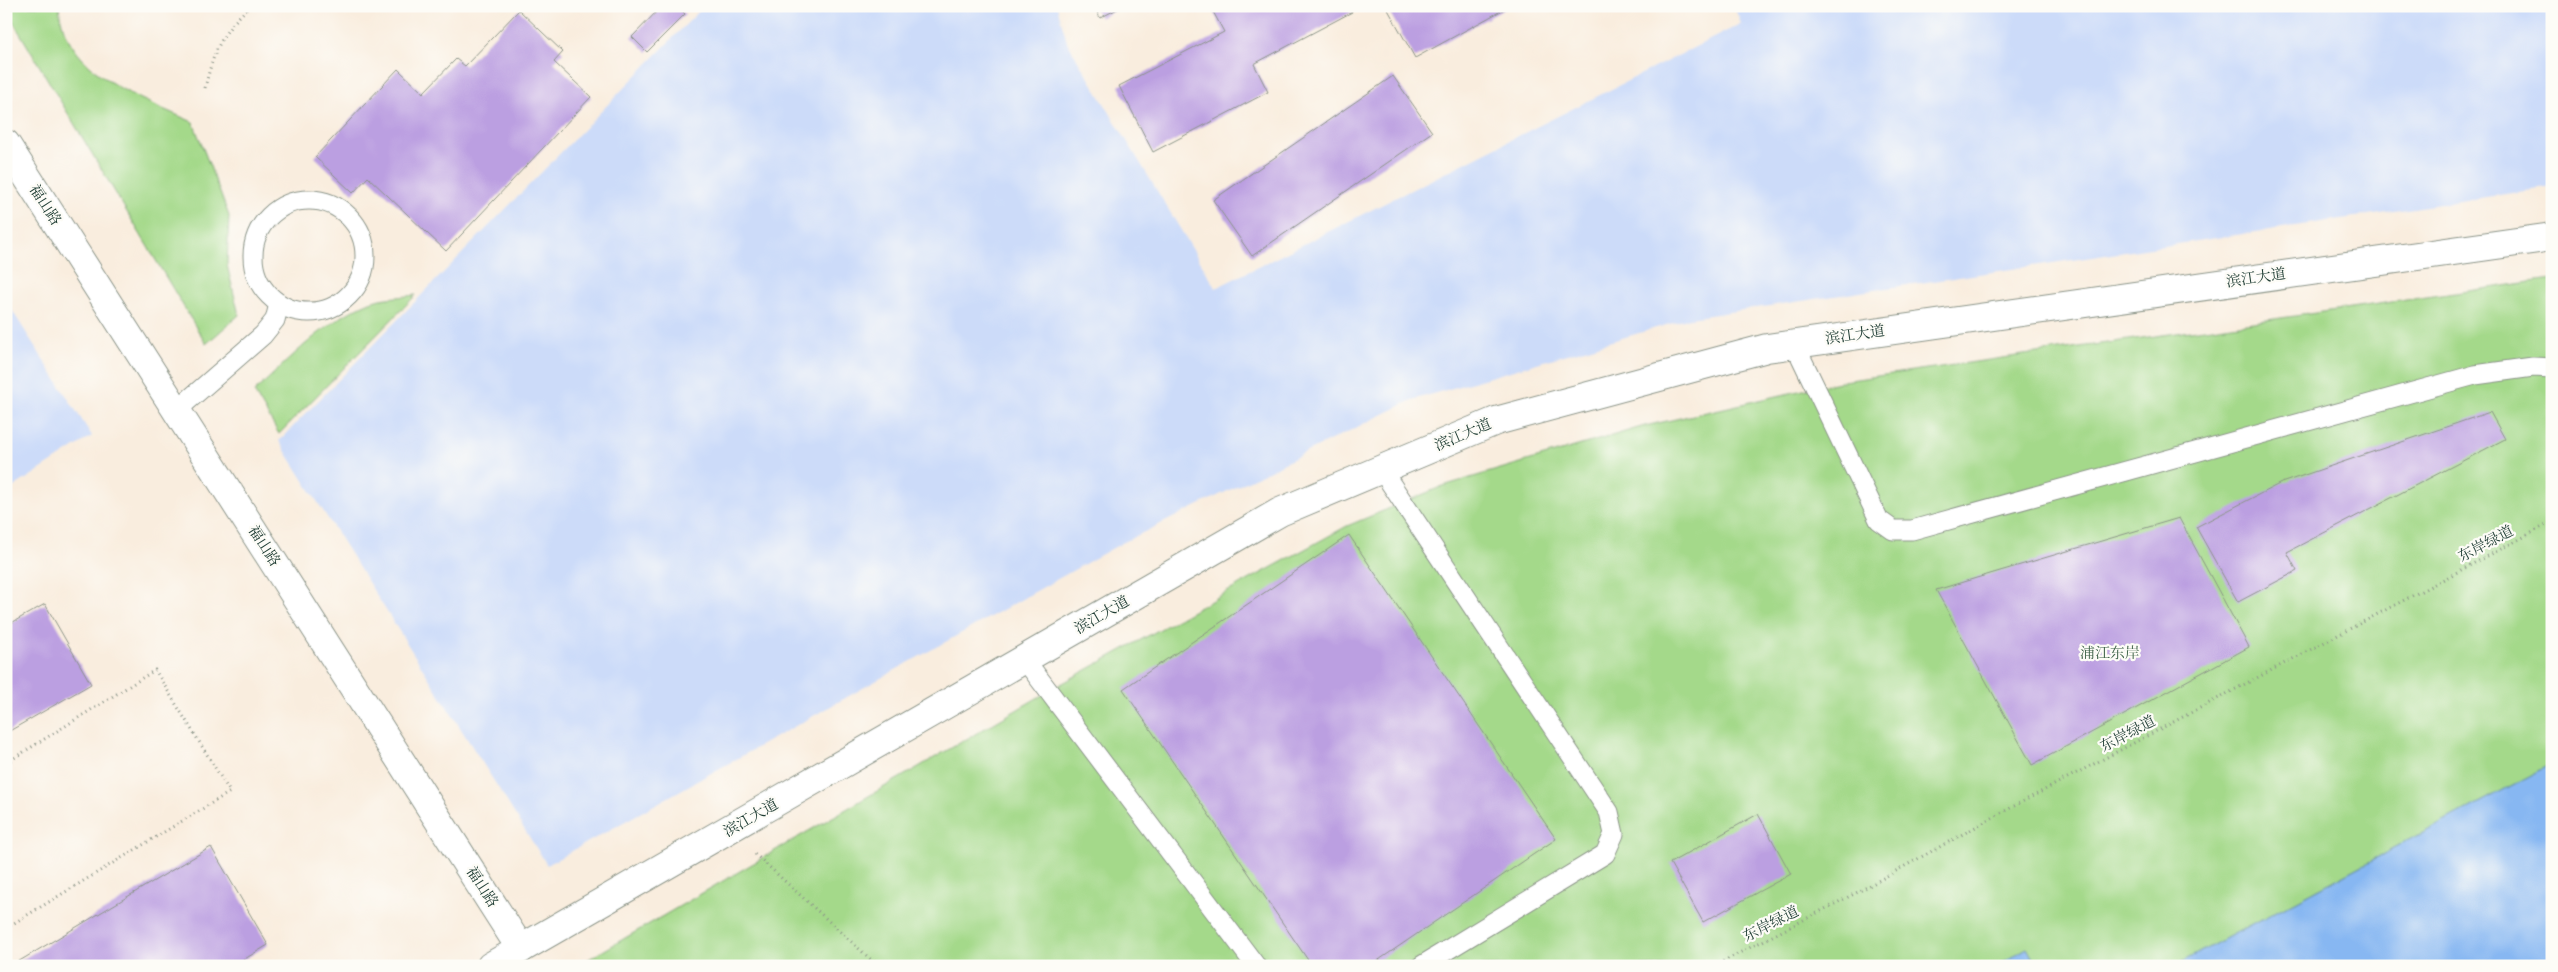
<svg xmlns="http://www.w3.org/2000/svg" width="2558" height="972" font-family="'Libre Bodoni','Noto Serif SC',serif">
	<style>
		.built { fill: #ccdbf9 }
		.green { fill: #a4d98a; stroke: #628b5f }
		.water { fill: #87b7f2; stroke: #537a93 }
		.building { fill: #bb9fe1 }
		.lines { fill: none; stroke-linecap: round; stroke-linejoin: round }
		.service-casing { stroke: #8c9589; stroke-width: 21 }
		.minor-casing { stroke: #8c9589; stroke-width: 30 }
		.path { stroke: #8c9589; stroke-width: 3; stroke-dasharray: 1 4; stroke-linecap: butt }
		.service { stroke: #fff; stroke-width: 19 }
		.minor { stroke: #fff; stroke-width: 28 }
		.labels { text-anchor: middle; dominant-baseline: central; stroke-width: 4.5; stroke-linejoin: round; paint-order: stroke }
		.street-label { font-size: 15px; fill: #1f3d34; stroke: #fdfcf7 }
		.park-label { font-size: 15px; fill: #40644a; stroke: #fdfcf7 }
	</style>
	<rect width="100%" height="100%" fill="#fdfcf7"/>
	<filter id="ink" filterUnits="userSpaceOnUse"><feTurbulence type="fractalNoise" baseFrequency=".02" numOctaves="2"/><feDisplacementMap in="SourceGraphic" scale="10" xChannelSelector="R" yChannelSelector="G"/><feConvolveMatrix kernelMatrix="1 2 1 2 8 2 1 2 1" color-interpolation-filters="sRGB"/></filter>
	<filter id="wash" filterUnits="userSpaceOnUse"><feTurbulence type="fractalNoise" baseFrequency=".0096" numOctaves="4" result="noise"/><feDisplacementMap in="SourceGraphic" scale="20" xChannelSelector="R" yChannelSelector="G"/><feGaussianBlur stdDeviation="1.12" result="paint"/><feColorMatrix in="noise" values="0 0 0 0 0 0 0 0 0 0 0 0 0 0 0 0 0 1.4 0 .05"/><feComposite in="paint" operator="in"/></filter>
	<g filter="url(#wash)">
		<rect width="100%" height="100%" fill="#f9edde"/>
		<!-- built -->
		<g class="built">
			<path d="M704,6H1057L1067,42L1216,288L1741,24L1734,6H2552V187L1690,318L1412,400L1122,543L547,865L279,441Z"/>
			<path d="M6,301L92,436L6,492Z"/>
		</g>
		<!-- green -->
		<g class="green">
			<path d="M9,6H59C64,73 141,99 193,122L229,216L227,265L239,315L206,344L12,20Z"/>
			<path d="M2552,279V764L2174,966H2037L2027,948L1996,966H577L1061,684L1256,576L1347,526L1443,486L1645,426L1843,381Z"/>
			<path d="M416,295L279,434L254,392C290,359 324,321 370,302C383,297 402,297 416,295Z"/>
		</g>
		<!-- water -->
		<g class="water">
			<path d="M2552,764V966H2174Z"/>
			<path d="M2027,948L2037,966H1996Z"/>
		</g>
		<g id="blocks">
			<!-- building -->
			<g class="building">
				<path d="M662,6H677L685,14L647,52L632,37Z"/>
				<path d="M1094,6H1123L1100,18Z"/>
				<path d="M1210,6H1349L1352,12L1254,64L1268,92L1153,152L1119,86L1224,32Z"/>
				<path d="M1386,6H1510L1415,58Z"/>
				<path d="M519,10L563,52L554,62L591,97L446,251L368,177L353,193L315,157L398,69L423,93L456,59L465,66Z"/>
				<path d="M1393,76L1432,132L1252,256L1213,200Z"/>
				<path d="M2490,412L2505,439L2287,552L2297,571L2238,602L2196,527L2281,483Z"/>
				<path d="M2179,518L2249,647L2032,765L1936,590Z"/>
				<path d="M1349,535L1556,839L1370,966H1312L1123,689Z"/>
				<path d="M45,604L91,684L6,733V626Z"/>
				<path d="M1758,814L1791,874L1703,922L1670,863Z"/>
				<path d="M211,847L268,945L233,966H11Z"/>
			</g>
		</g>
	</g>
	<g filter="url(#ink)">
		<use href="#blocks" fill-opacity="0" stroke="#8c9589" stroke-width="1"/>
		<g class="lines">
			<defs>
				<g id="service">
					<circle cx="309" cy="256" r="56"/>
					<path d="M1794,343L1879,520L1893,530H1912L2475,375L2533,367L2552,368"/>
					<path d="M177,410L263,335L275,320L279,304"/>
					<path d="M1381,469L1609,812L1614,834L1605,854L1421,966"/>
					<path d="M1025,660L1256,966"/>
				</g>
				<g id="minor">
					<path d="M6,144L521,949"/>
					<path d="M491,966L1280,512L1496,421L1767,348L2552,237"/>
				</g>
			</defs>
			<!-- service casing -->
			<use href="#service" class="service-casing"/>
			<!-- minor casing -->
			<use href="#minor" class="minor-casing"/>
			<!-- path -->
			<g class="path">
				<path d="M205,88C214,50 221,33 250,6"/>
				<path d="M6,763L155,670L230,792L6,928"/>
				<path d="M755,854L878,966"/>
				<path d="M1714,966L1856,893L2001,813L2552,522"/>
			</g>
			<!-- service -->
			<use href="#service" class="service"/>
			<!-- minor -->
			<use href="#minor" class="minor"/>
		</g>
	</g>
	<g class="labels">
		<!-- street labels -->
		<g class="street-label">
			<text transform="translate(45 205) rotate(57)">福山路</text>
			<text transform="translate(2256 278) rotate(-8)">滨江大道</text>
			<text transform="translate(1855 335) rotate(-8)">滨江大道</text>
			<text transform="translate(1463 435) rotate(-23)">滨江大道</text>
			<text transform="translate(2486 544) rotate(-28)">东岸绿道</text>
			<text transform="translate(264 546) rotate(57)">福山路</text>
			<text transform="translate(1102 615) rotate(-30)">滨江大道</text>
			<text transform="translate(2128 734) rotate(-28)">东岸绿道</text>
			<text transform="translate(751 818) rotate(-30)">滨江大道</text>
			<text transform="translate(482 887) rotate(57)">福山路</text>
			<text transform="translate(1771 924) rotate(-27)">东岸绿道</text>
		</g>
		<!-- park labels -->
		<g class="park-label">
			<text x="2110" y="653">浦江东岸</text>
		</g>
	</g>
	<!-- margin -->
	<rect width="2558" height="972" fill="none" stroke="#fdfcf7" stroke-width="25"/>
</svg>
